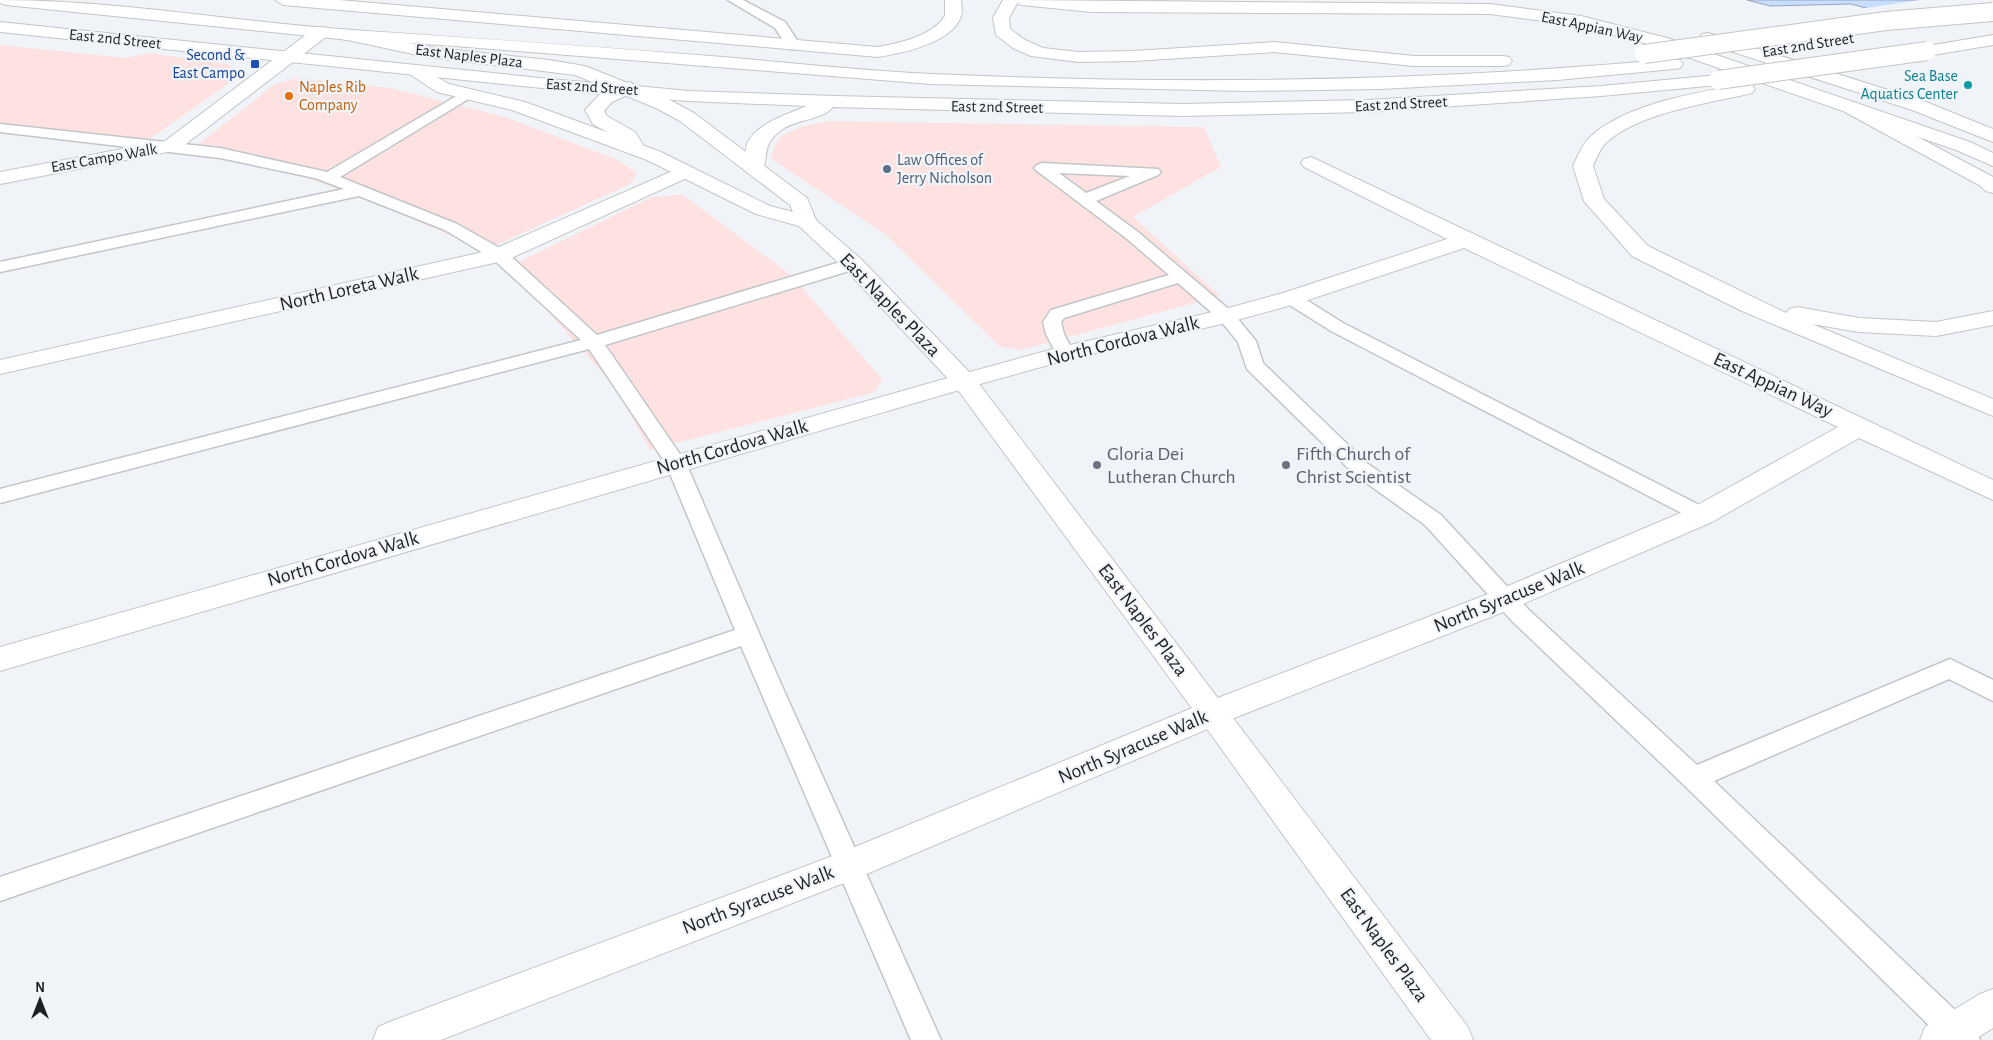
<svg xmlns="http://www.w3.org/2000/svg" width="1993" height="1040" font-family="'Alegreya Sans',sans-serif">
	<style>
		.commercial { fill: #fde2e1 }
		.water { fill: #c8defe; stroke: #95a5bc }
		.pier { fill: #f0f4f8 }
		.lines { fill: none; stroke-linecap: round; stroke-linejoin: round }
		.service-casing { stroke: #c2c6c9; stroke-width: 3 }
		.minor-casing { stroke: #c2c6c9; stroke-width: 2 }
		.tertiary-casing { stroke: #c2c6c9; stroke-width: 2 }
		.secondary-casing { stroke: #c2c6c9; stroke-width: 2 }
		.primary-casing { stroke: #c2c6c9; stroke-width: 2 }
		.service { fill: #fff; fill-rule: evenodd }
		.minor { fill: #fff; fill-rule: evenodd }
		.tertiary { fill: #fff; fill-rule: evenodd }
		.secondary { fill: #fff; fill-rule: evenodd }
		.primary { fill: #fff; fill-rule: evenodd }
		.primary-bridge-casing { stroke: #c2c6c9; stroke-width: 20; stroke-linecap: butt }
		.primary-bridge { stroke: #fff; stroke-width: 18 }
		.transit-dot { fill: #1a4fb4; stroke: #f0f4f8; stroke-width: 2 }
		.culture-dot { fill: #0f9aa8; stroke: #f0f4f8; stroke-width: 2 }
		.food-dot { fill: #e8710a; stroke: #f0f4f8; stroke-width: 2 }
		.service-dot { fill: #5c6f8a; stroke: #f0f4f8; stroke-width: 2 }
		.worship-dot { fill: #6b7280; stroke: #f0f4f8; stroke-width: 2 }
		.labels { text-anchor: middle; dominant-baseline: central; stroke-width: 4.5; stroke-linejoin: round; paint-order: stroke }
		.far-street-label { font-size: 16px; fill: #1e1f21; stroke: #f0f4f8 }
		.far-transit-label { font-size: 16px; fill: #164399; stroke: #f0f4f8; text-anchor: end }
		.far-culture-label { font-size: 16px; fill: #0d838f; stroke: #f0f4f8; text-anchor: end }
		.far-food-label { font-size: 16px; fill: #c56008; stroke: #f0f4f8; text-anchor: start }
		.far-service-label { font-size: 16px; fill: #4e5e75; stroke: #f0f4f8; text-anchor: start }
		.street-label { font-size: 20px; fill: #1e1f21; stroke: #f0f4f8 }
		.worship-label { font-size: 20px; fill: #5b616d; stroke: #f0f4f8; text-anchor: start }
	</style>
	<rect width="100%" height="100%" fill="#f0f4f8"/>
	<!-- commercial -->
	<g class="commercial">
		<path d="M0,45L126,58L149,53L227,64L237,71L236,78L140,146L0,130Z"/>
		<path d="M297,78L391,88L505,117L618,160L637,173L630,184L481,252L473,245L365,199L290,172L190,151L275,84Z"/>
		<path d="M828,121L1204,127L1221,167L1133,217L1220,296L1021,350L1000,347L885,234L771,159L774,147L782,135L804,126Z"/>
		<path d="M682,194L791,275L882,379L875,392L650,450L614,386L533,295L502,270L652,197Z"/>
	</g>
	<!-- water -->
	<path class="water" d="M1747,0H1993L1892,15L1851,4L1770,6Z"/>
	<!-- pier -->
	<path class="pier" d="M1920,0H1993V50L1891,17L1859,9Z"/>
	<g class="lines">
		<defs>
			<g id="service">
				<path d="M728,0H743L785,22L801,46L799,49H789L775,28Z"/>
				<path d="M465,91L470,92L472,95L470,98L340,177L457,224L505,251L597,335L847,260H859L861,264L859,268L605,345L686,463L777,675L941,1040H911L741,646L0,901V877L735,630L666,464L589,349L0,503V489L581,340L493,259L445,230L359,196L0,272V262L344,189L315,178L220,158L0,132V124L220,148L327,172Z"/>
				<path d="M1042,163L1158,169L1161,172L1158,175L1096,201L1138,232L1232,312L1256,341L1263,363L1368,464L1441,515L1529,610L1697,765L1950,659L1993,680V701L1949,679L1714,781L1976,1030L1980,1040H1944L1685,786L1513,622L1425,525L1354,474L1247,369L1238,342L1220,320L1178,283L1064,318L1061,322L1064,334L1074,353L1072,357H1058L1046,334L1043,322L1051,310L1169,275L1126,238L1037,171L1034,168L1037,165ZM1059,173L1130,176L1086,193Z"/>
				<path d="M1291,293L1297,294L1343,323L1709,510L1713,515L1709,520L1702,522L1695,520L1331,331L1285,302L1282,298L1285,294Z"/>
			</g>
			<g id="minor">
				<path d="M275,0H339L878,47C900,43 932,36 945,16V0H961C961,5 963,11 961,16C953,43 902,53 878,57L283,5Z"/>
				<path d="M321,27L327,28L329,32L327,36L178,150L0,184V172L165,141L315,28Z"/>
				<path d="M1311,157L1993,480V500L1859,438L1712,522L1516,607L1224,722L862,876L441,1040H373L378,1027L392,1021L838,854L1202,704L1496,591L1692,508L1838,427L1464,248L1299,303L1226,323L1070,359L973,386L0,671V647L955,376L1057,348L1221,310L1283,293L1447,239L1304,167L1301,163L1304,159Z"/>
				<path d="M684,166L691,168L694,172L691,176L507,260L0,374V360L492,250Z"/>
				<path d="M1993,989V1028L1974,1040H1920L1925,1027L1980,994Z"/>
			</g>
			<path id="tertiary" d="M349,30L427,47L549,60L585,66L670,100L694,113L807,198L816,220L861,259L973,376L1468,1027L1473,1040H1431L1202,722L955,386L845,269L799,226L756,214L647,160L512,110L437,92L405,71L408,67H420L449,84L525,102L661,152L770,206L793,212L790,205L680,121L656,108L575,75L427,57L343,39L341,35L343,31Z"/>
			<g id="secondary">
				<path d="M1013,0L1490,4L1581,16L1667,38L1970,142L1993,153V166L1956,150L1655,46L1580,26L1490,14L1092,12L1021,5Z"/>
				<path d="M1708,33L1926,102L1993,129V142L1912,110L1702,42L1700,38L1702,34Z"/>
			</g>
			<g id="primary">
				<path d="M0,0C118,0 235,22 353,30C476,38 599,47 723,57C793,63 863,71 933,74C1180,85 1427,82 1674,59L1680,60L1683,64L1680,68L1674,69L1557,80L1380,89L1247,91L931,84L442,45L349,40L6,5L0,3Z"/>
				<path d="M1003,0H1019L1009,18L1010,29L1025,40L1043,48L1079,52L1134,51L1274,42L1414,56H1503L1509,57L1512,61L1509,65L1503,66H1414L1274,52L1134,61L1079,62L1031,56L1013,48L996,35L993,18Z"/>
				<path d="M0,22L550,79L620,85L629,82L637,86L688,91L835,96L1182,104L1367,100L1601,86L1718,75L1724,76L1727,80L1724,84L1718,85L1601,96L1367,112L1182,116L833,107C821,121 794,119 780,131C759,148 771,157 761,172H747L744,168C745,161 745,151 747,144C756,123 788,114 807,106L688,101L625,96L612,102L604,111L607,116L635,132L645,148L642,152H628L621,140L593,124L585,110L600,94L0,32Z"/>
				<path d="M1993,35V45L1927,56L1921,55L1918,51L1921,47Z"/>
				<path d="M1746,84L1752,85L1755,89L1752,93C1711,103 1634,113 1604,145C1599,151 1596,159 1593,166L1604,199L1648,246L1786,313L1789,309L1797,307L1859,318L1936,322L1993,311V325L1936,336L1859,332L1812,324L1993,399V416L1742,311L1632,256L1584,201L1573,166C1578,156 1582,144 1591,136C1628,103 1699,92 1746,84Z"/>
				<path d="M1852,102L1993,177V193L1986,191L1979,185L1845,112L1843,108L1845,104Z"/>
			</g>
		</defs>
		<!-- service casing -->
		<use href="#service" class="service-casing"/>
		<!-- minor casing -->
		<use href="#minor" class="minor-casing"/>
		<!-- tertiary casing -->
		<use href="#tertiary" class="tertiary-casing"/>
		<!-- secondary casing -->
		<use href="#secondary" class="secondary-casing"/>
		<!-- primary casing -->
		<use href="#primary" class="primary-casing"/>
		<!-- service -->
		<use href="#service" class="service"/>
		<!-- minor -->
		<use href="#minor" class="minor"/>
		<!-- tertiary -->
		<use href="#tertiary" class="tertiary"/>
		<!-- secondary -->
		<use href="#secondary" class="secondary"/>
		<!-- primary -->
		<use href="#primary" class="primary"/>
		<defs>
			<g id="primary-bridge">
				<path d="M1644,54L1886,21L1993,12"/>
				<path d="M1718,80L1927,51"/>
			</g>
		</defs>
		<!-- primary-bridge casing -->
		<use href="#primary-bridge" class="primary-bridge-casing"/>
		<!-- primary-bridge -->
		<use href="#primary-bridge" class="primary-bridge"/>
	</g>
	<!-- markers -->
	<rect class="transit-dot" x="250" y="59" width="10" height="10" rx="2.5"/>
	<circle class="culture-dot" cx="1968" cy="85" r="5"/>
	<circle class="food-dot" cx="289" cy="96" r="5"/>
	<circle class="service-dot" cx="887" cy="169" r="5"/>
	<g class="worship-dot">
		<circle cx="1097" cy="465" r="5"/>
		<circle cx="1286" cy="465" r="5"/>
	</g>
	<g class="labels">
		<!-- far-street labels -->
		<g class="far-street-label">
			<text transform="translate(1592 27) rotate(12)">East Appian Way</text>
			<text transform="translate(115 39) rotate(6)">East 2nd Street</text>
			<text transform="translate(1808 45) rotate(-9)">East 2nd Street</text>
			<text transform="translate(469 56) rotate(7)">East Naples Plaza</text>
			<text transform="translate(592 87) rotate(4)">East 2nd Street</text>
			<text transform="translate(1401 104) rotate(-3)">East 2nd Street</text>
			<text transform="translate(997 107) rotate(1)">East 2nd Street</text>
			<text transform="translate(104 158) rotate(-10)">East Campo Walk</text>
		</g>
		<!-- far-transit labels -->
		<g class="far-transit-label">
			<text x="245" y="55">Second &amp;<tspan x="245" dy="18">East Campo</tspan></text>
		</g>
		<!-- far-culture labels -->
		<g class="far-culture-label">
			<text x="1958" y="76">Sea Base<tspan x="1958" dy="18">Aquatics Center</tspan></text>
		</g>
		<!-- far-food labels -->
		<g class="far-food-label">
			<text x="299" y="87">Naples Rib<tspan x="299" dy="18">Company</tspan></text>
		</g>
		<!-- far-service labels -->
		<g class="far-service-label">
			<text x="897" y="160">Law Offices of<tspan x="897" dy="18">Jerry Nicholson</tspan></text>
		</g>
		<!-- street labels -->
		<g class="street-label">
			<text transform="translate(349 289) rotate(-13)">North Loreta Walk</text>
			<text transform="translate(890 305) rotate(46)">East Naples Plaza</text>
			<text transform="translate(1123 341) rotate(-14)">North Cordova Walk</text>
			<text transform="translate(1773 385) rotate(25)">East Appian Way</text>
			<text transform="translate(732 447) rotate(-16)">North Cordova Walk</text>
			<text transform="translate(343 559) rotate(-16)">North Cordova Walk</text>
			<text transform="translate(1509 597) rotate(-22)">North Syracuse Walk</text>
			<text transform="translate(1143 620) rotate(53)">East Naples Plaza</text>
			<text transform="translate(1133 747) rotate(-23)">North Syracuse Walk</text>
			<text transform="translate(758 900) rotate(-21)">North Syracuse Walk</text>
			<text transform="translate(1384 945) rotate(54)">East Naples Plaza</text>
		</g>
		<!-- worship labels -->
		<g class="worship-label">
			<text x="1107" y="454">Gloria Dei<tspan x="1107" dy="23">Lutheran Church</tspan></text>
			<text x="1296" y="454">Fifth Church of<tspan x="1296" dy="23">Christ Scientist</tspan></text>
		</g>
	</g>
	<!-- north arrow -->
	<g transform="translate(40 1000)" stroke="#f0f4f8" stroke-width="4" paint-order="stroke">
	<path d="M0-4L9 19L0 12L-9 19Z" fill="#1e1f21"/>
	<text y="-8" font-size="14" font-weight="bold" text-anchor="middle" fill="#1e1f21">N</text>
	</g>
</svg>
